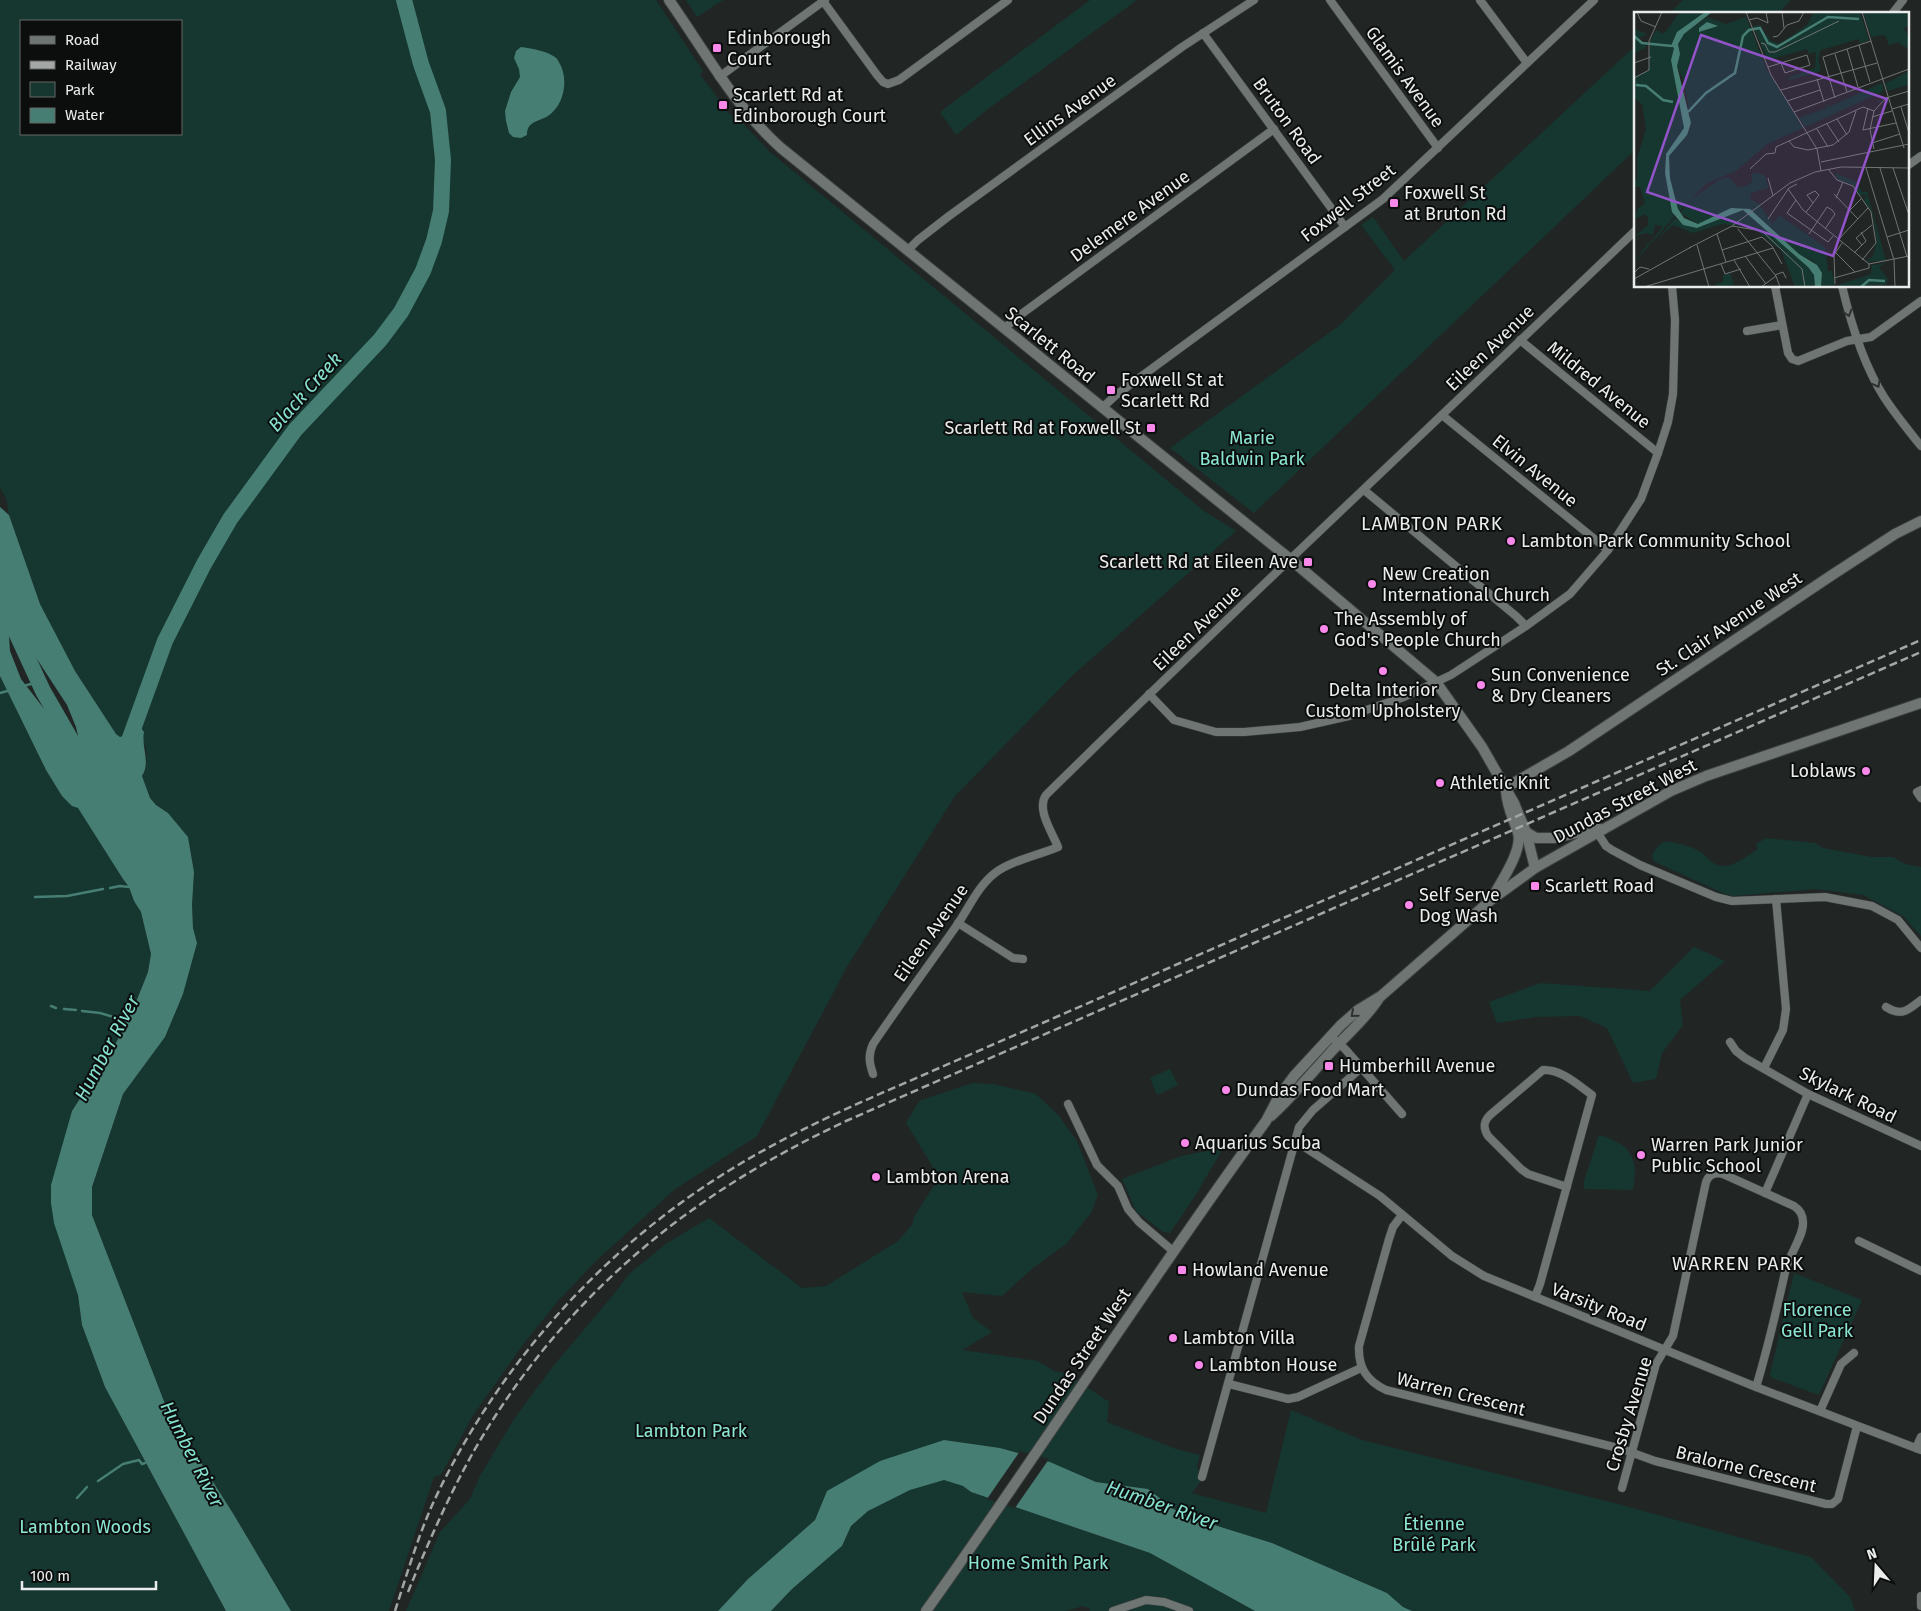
<svg xmlns="http://www.w3.org/2000/svg" width="1921" height="1611" font-family="'Fira Sans',sans-serif">
	<style>
		.green { fill: #163630; fill-rule: evenodd }
		.water { fill: #467e73; fill-rule: evenodd }
		.pier { fill: #212625 }
		.lines { fill: none; stroke-linecap: round; stroke-linejoin: round }
		.stream { stroke: #467e73; stroke-width: 2.5 }
		.river { stroke: #467e73; stroke-width: 16 }
		.street-casing { stroke: #3c403f; stroke-width: 9 }
		.secondary-casing { stroke: #3c403f; stroke-width: 12 }
		.street { stroke: #6f7573; stroke-width: 8 }
		.secondary { stroke: #6f7573; stroke-width: 10 }
		.rail { stroke: #a3a7a6; stroke-width: 2.5; stroke-dasharray: 8 4; stroke-linecap: butt }
		.oneway { stroke: #2f3231 }
		.poi-dot { fill: #f888ea; stroke: #0c0e0e; stroke-width: 2 }
		.labels { text-anchor: middle; dominant-baseline: central; stroke-width: 4; stroke-linejoin: round; paint-order: stroke }
		.poi-label { font-size: 18px; fill: #eaedec; stroke: #0c0e0e; text-anchor: start }
		.street-label { font-size: 18px; fill: #eaedec; stroke: #0c0e0e }
		.park-label { font-size: 18px; fill: #8be7d4; stroke: #0c0e0e }
		.water-label { font-size: 19px; font-style: italic; fill: #85e1cf; stroke: #0c0e0e }
		.neighbourhood-label { font-size: 19px; letter-spacing: 1px; fill: #eaedec; stroke: #0c0e0e }
		.inset-river { fill: none; stroke: #467e73; stroke-width: 2.5 }
		.inset-road { fill: none; stroke: #717675; stroke-width: 1 }
		.view { fill: #9153c8; fill-opacity: 0.15; stroke: #9153c8; stroke-width: 2.5 }
		.inset-edge { fill: none; stroke: #eaedec; stroke-width: 2.5 }
	</style>
	<rect width="100%" height="100%" fill="#212625"/>
	<!-- green -->
	<g class="green">
		<path d="M0,0H656L703,71L700,74L720,101L718,103L732,116L735,115L769,151L1204,511L1236,531L1073,675L955,796L848,965L757,1136L674,1190L597,1260L557,1302L522,1346L472,1417L441,1475L434,1477L389,1611H291L234,1515L167,1409L92,1215V1187L123,1094L165,1037L183,994L197,943L193,928L192,905L194,872L188,837L168,813L156,805L150,798L142,776C147,767 149,749 142,740C139,735 130,731 125,727L123,736L120,737L116,734L75,671L40,604L9,515L6,498L0,488ZM21,21H181V134H21Z"/>
		<path d="M686,0H723L697,17Z"/>
		<path d="M1090,0H1137L988,109L956,135L940,112Z"/>
		<path d="M1683,0H1791L1777,14H1669Z"/>
		<path d="M1635,46V150L1254,513L1170,448L1340,325L1395,270L1361,225L1373,217L1404,261Z"/>
		<path d="M0,676L46,770L62,796L78,808L94,831L123,879L129,887L134,901L141,912L151,954L148,972L134,1007L117,1041L72,1111L68,1262L78,1295L82,1325L105,1387L226,1611H0Z"/>
		<path d="M1766,838L1815,843L1823,848L1872,857H1893L1905,864L1921,867V936L1903,916L1863,895L1815,889L1733,896L1725,894L1655,862C1650,857 1652,854 1656,849C1658,846 1661,843 1664,842C1671,840 1696,848 1701,852C1709,858 1712,866 1724,866C1735,866 1748,855 1758,849L1756,844Z"/>
		<path d="M1694,947L1725,961L1680,1000L1683,1025L1662,1053L1656,1079L1633,1083L1607,1028L1580,1016L1536,1017L1497,1023L1489,1002L1540,983L1650,991Z"/>
		<path d="M1170,1069L1178,1085L1157,1095L1150,1078Z"/>
		<path d="M972,1083L993,1084L1036,1094L1059,1116L1077,1141L1098,1195L1091,1213L1067,1243L1033,1268L1002,1296L962,1292L973,1318L992,1332L962,1350L1038,1361L1054,1371L1068,1374L1109,1402L1107,1422L1176,1449L1200,1455L1197,1466L1202,1480L1192,1493L1266,1513L1291,1410L1362,1440L1618,1504L1811,1557L1850,1597L1855,1611H1412L1403,1607L1387,1593L1272,1543L1208,1523L1175,1510L1148,1489L1096,1482L1050,1462L1000,1448L944,1440L827,1491L815,1520L748,1579L718,1611H406L440,1532L470,1499L480,1476L514,1419L554,1365L614,1294L629,1274L667,1243L709,1218L802,1288L826,1286L898,1241L912,1225L914,1217L939,1177L906,1123L919,1101Z"/>
		<path d="M1599,1135C1631,1144 1639,1158 1633,1190L1585,1189L1583,1184Z"/>
		<path d="M1223,1148L1197,1193L1170,1233L1163,1232L1136,1211L1122,1179L1181,1156Z"/>
		<path d="M1794,1273L1862,1300L1819,1395L1770,1377V1374Z"/>
		<path d="M944,1479L963,1486L971,1492L1150,1553L1255,1611H1090L1089,1608L1083,1606L1066,1611H771L792,1589L842,1546L851,1526L868,1511L910,1490Z"/>
	</g>
	<!-- water -->
	<g class="water">
		<path d="M521,47C530,48 547,51 555,57C558,59 559,63 561,66C568,82 564,105 548,116C538,122 527,121 527,135L521,138L513,137L509,133L506,121L505,111L511,92L520,77L519,69L514,58L516,51Z"/>
		<path d="M0,507L9,515L40,604L75,671L116,734L120,737L123,736L128,725L141,728L144,732C141,747 151,762 142,776L150,798L156,805L168,813L188,837L194,872L192,905L193,928L197,943L183,994L165,1037L123,1094L92,1187V1215L167,1409L234,1515L291,1611H226L105,1387L82,1325L78,1295L54,1223L51,1203V1185L72,1111L117,1041L134,1007L148,972L151,954L141,912L134,901L129,887L123,879L78,808L72,806L62,796L46,770L0,676ZM8,622L16,627L67,705L76,727L81,750L62,732L21,679L10,651Z"/>
		<path d="M944,1440L1000,1448L1050,1462L1096,1482L1148,1489L1175,1510L1208,1523L1272,1543L1387,1593L1403,1607L1412,1611H1255L1150,1553L971,1492L963,1486L944,1480L910,1490L868,1511L851,1526L842,1546L792,1589L771,1611H718L748,1579L815,1520L827,1491L880,1461Z"/>
	</g>
	<!-- pier -->
	<path class="pier" d="M1020,1451L1049,1459L1015,1508L987,1499Z"/>
	<g class="lines">
		<!-- stream -->
		<g class="stream">
			<path d="M23,686L39,682"/>
			<path d="M0,693L11,690"/>
			<path d="M110,888L120,886L129,887"/>
			<path d="M35,897L67,896L103,889"/>
			<path d="M51,1006L56,1008"/>
			<path d="M64,1009L76,1010"/>
			<path d="M82,1011L100,1013L127,1021"/>
			<path d="M98,1481L123,1464L139,1460L142,1464L145,1463"/>
			<path d="M77,1498L87,1487"/>
		</g>
		<!-- river -->
		<g class="river">
			<path d="M0,598L43,691L82,759"/>
			<path d="M127,746L165,641L204,564L230,519L295,430L380,340L401,312L423,271L434,241L441,211L443,160L438,111L421,64L404,0"/>
		</g>
		<defs>
			<g id="street">
				<path d="M1330,0L1438,148"/>
				<path d="M1480,0L1527,63"/>
				<path d="M823,1L877,75L883,82L888,84L899,80L1008,0"/>
				<path d="M1892,14L1903,0"/>
				<path d="M1203,33L1345,227"/>
				<path d="M719,77L825,0"/>
				<path d="M1907,166L1921,156"/>
				<path d="M907,251L918,240L949,216L1182,47L1254,0"/>
				<path d="M1775,286L1788,353L1792,359L1798,361L1847,341L1871,337L1921,301"/>
				<path d="M1842,286C1851,324 1863,364 1884,397C1895,414 1908,430 1921,446"/>
				<path d="M1005,328L1016,318L1274,129"/>
				<path d="M1747,331L1782,325"/>
				<path d="M1520,340L1658,453"/>
				<path d="M1102,408L1116,395L1383,199L1594,0"/>
				<path d="M1442,415L1608,550"/>
				<path d="M1364,490L1516,616L1526,626"/>
				<path d="M1149,694L1174,720L1216,732H1244L1300,727L1349,716L1404,697L1451,675L1526,626L1570,594L1608,550L1641,499L1658,453L1668,422L1673,394L1675,320L1672,286"/>
				<path d="M1921,790L1917,792L1921,798"/>
				<path d="M1597,832L1606,846L1612,850L1640,865L1716,897L1732,901L1825,897L1872,906L1898,920L1921,948"/>
				<path d="M958,923L1013,958L1023,959"/>
				<path d="M1886,1007C1902,1017 1908,1010 1921,1000"/>
				<path d="M1330,1036L1345,1049L1402,1114"/>
				<path d="M1730,1042L1736,1051L1745,1058L1808,1094L1921,1146"/>
				<path d="M1764,1068L1783,1030L1786,1009L1776,899"/>
				<path d="M873,1074C869,1062 868,1055 873,1044C900,1004 929,965 957,925C969,908 977,887 995,873C1010,861 1039,855 1058,847C1052,832 1036,809 1046,795C1240,604 1439,419 1635,231"/>
				<path d="M1068,1104L1097,1165L1118,1186L1128,1209L1139,1222L1173,1251"/>
				<path d="M1295,1141L1380,1196L1452,1256L1484,1276L1756,1387L1921,1450"/>
				<path d="M1765,1193L1808,1094"/>
				<path d="M1402,1215L1393,1227L1389,1239L1359,1346C1358,1368 1367,1381 1386,1390L1622,1449L1655,1461L1826,1504H1832L1838,1499L1857,1426"/>
				<path d="M1859,1241L1921,1271"/>
				<path d="M1535,1297L1540,1284L1592,1095C1578,1085 1561,1069 1543,1070L1490,1115C1483,1122 1483,1128 1488,1136L1521,1169L1528,1174L1567,1187"/>
				<path d="M1229,1384L1288,1399L1298,1397L1361,1368"/>
				<path d="M1820,1411L1841,1364L1854,1353"/>
				<path d="M1916,1448L1921,1437"/>
				<path d="M1202,1477L1299,1127L1313,1110L1361,1068"/>
				<path d="M1622,1488L1656,1364L1673,1336L1706,1182C1709,1174 1715,1172 1723,1174L1794,1206C1800,1210 1803,1215 1803,1222C1804,1235 1790,1254 1786,1268C1777,1308 1768,1348 1756,1387"/>
				<path d="M1921,1596V1606"/>
				<path d="M1113,1611L1146,1600L1164,1602L1189,1611"/>
			</g>
			<g id="secondary">
				<path d="M669,0C705,51 734,106 781,148L1290,559L1436,682L1482,747L1514,803L1526,832L1535,868"/>
				<path d="M1505,788L1569,751L1832,575L1895,534L1921,521"/>
				<path d="M1526,832L1536,838H1554L1598,828"/>
				<path d="M1492,898C1501,882 1523,850 1518,833C1513,817 1507,808 1506,791"/>
				<path d="M1271,1116C1292,1097 1310,1075 1330,1053C1346,1035 1366,1019 1379,998"/>
				<path d="M926,1611C1042,1449 1149,1281 1266,1121L1278,1098L1294,1076L1341,1025L1358,1010L1381,996L1491,900L1535,868L1671,791L1706,776L1921,703"/>
			</g>
		</defs>
		<!-- street casing -->
		<use href="#street" class="street-casing"/>
		<!-- secondary casing -->
		<use href="#secondary" class="secondary-casing"/>
		<!-- street -->
		<use href="#street" class="street"/>
		<!-- secondary -->
		<use href="#secondary" class="secondary"/>
		<!-- rail -->
		<g class="rail">
			<path d="M408,1592C428,1543 449,1495 475,1449C564,1296 688,1195 846,1121L1921,652"/>
			<path d="M395,1611C407,1574 418,1536 434,1501C497,1366 604,1247 730,1170C777,1141 825,1118 875,1096L1921,640"/>
		</g>
	</g>
	<!-- one-way arrows -->
	<defs><path id="oneway-chevron" d="M-2-3.5L2.5 0L-2 3.5" fill="none" stroke-width="1.6" stroke-linecap="round" stroke-linejoin="round" transform="scale(1.25)"/></defs>
	<g class="oneway">
		<use href="#oneway-chevron" transform="translate(1848 313) rotate(74)"/>
		<use href="#oneway-chevron" transform="translate(1877 384) rotate(61)"/>
		<use href="#oneway-chevron" transform="translate(1354 1014) rotate(139)"/>
	</g>
	<!-- markers -->
	<g class="poi-dot">
		<rect x="712" y="43" width="10" height="10" rx="2.5"/>
		<rect x="718" y="100" width="10" height="10" rx="2.5"/>
		<rect x="1389" y="198" width="10" height="10" rx="2.5"/>
		<rect x="1106" y="385" width="10" height="10" rx="2.5"/>
		<rect x="1146" y="423" width="10" height="10" rx="2.5"/>
		<circle cx="1511" cy="541" r="5"/>
		<rect x="1303" y="557" width="10" height="10" rx="2.5"/>
		<circle cx="1372" cy="584" r="5"/>
		<circle cx="1324" cy="629" r="5"/>
		<circle cx="1383" cy="671" r="5"/>
		<circle cx="1481" cy="685" r="5"/>
		<circle cx="1866" cy="771" r="5"/>
		<circle cx="1440" cy="783" r="5"/>
		<rect x="1530" y="881" width="10" height="10" rx="2.5"/>
		<circle cx="1409" cy="905" r="5"/>
		<rect x="1324" y="1061" width="10" height="10" rx="2.5"/>
		<circle cx="1226" cy="1090" r="5"/>
		<circle cx="1185" cy="1143" r="5"/>
		<circle cx="1641" cy="1155" r="5"/>
		<circle cx="876" cy="1177" r="5"/>
		<rect x="1177" y="1265" width="10" height="10" rx="2.5"/>
		<circle cx="1173" cy="1338" r="5"/>
		<circle cx="1199" cy="1365" r="5"/>
	</g>
	<g class="labels">
		<!-- poi labels -->
		<g class="poi-label">
			<text x="727" y="38">Edinborough<tspan x="727" dy="21">Court</tspan></text>
			<text x="733" y="95">Scarlett Rd at<tspan x="733" dy="21">Edinborough Court</tspan></text>
			<text x="1404" y="193">Foxwell St<tspan x="1404" dy="21">at Bruton Rd</tspan></text>
			<text x="1121" y="380">Foxwell St at<tspan x="1121" dy="21">Scarlett Rd</tspan></text>
			<text x="1141" y="428" text-anchor="end">Scarlett Rd at Foxwell St</text>
			<text x="1521" y="541">Lambton Park Community School</text>
			<text x="1298" y="562" text-anchor="end">Scarlett Rd at Eileen Ave</text>
			<text x="1382" y="574">New Creation<tspan x="1382" dy="21">International Church</tspan></text>
			<text x="1334" y="619">The Assembly of<tspan x="1334" dy="21">God's People Church</tspan></text>
			<text x="1491" y="675">Sun Convenience<tspan x="1491" dy="21">&amp; Dry Cleaners</tspan></text>
			<text x="1383" y="690" text-anchor="middle">Delta Interior<tspan x="1383" dy="21">Custom Upholstery</tspan></text>
			<text x="1856" y="771" text-anchor="end">Loblaws</text>
			<text x="1450" y="783">Athletic Knit</text>
			<text x="1545" y="886">Scarlett Road</text>
			<text x="1419" y="895">Self Serve<tspan x="1419" dy="21">Dog Wash</tspan></text>
			<text x="1339" y="1066">Humberhill Avenue</text>
			<text x="1236" y="1090">Dundas Food Mart</text>
			<text x="1195" y="1143">Aquarius Scuba</text>
			<text x="1651" y="1145">Warren Park Junior<tspan x="1651" dy="21">Public School</tspan></text>
			<text x="886" y="1177">Lambton Arena</text>
			<text x="1192" y="1270">Howland Avenue</text>
			<text x="1183" y="1338">Lambton Villa</text>
			<text x="1209" y="1365">Lambton House</text>
		</g>
		<!-- street labels -->
		<g class="street-label">
			<text transform="translate(1405 77) rotate(54)">Glamis Avenue</text>
			<text transform="translate(1070 110) rotate(-36)">Ellins Avenue</text>
			<text transform="translate(1287 121) rotate(54)">Bruton Road</text>
			<text transform="translate(1348 203) rotate(-38)">Foxwell Street</text>
			<text transform="translate(1130 216) rotate(-36)">Delemere Avenue</text>
			<text transform="translate(1050 345) rotate(39)">Scarlett Road</text>
			<text transform="translate(1490 348) rotate(-44)">Eileen Avenue</text>
			<text transform="translate(1599 385) rotate(39)">Mildred Avenue</text>
			<text transform="translate(1535 471) rotate(39)">Elvin Avenue</text>
			<text transform="translate(1729 624) rotate(-34)">St. Clair Avenue West</text>
			<text transform="translate(1197 628) rotate(-44)">Eileen Avenue</text>
			<text transform="translate(1625 801) rotate(-28)">Dundas Street West</text>
			<text transform="translate(931 933) rotate(-55)">Eileen Avenue</text>
			<text transform="translate(1848 1095) rotate(26)">Skylark Road</text>
			<text transform="translate(1599 1307) rotate(22)">Varsity Road</text>
			<text transform="translate(1082 1356) rotate(-56)">Dundas Street West</text>
			<text transform="translate(1461 1394) rotate(14)">Warren Crescent</text>
			<text transform="translate(1629 1414) rotate(-73)">Crosby Avenue</text>
			<text transform="translate(1746 1469) rotate(14)">Bralorne Crescent</text>
		</g>
		<!-- park labels -->
		<g class="park-label">
			<text x="1252" y="438">Marie<tspan x="1252" dy="21">Baldwin Park</tspan></text>
			<text x="1817" y="1310">Florence<tspan x="1817" dy="21">Gell Park</tspan></text>
			<text x="691" y="1431">Lambton Park</text>
			<text x="1434" y="1524">Étienne<tspan x="1434" dy="21">Brûlé Park</tspan></text>
			<text x="85" y="1527">Lambton Woods</text>
			<text x="1038" y="1563">Home Smith Park</text>
		</g>
		<!-- water labels -->
		<g class="water-label">
			<text transform="translate(305 392) rotate(-48)">Black Creek</text>
			<text transform="translate(107 1048) rotate(-62)">Humber River</text>
			<text transform="translate(192 1454) rotate(63)">Humber River</text>
			<text transform="translate(1162 1505) rotate(19)">Humber River</text>
		</g>
		<!-- neighbourhood labels -->
		<g class="neighbourhood-label">
			<text x="1432" y="523">LAMBTON PARK</text>
			<text x="1738" y="1263">WARREN PARK</text>
		</g>
	</g>
	<!-- overview -->
	<g transform="translate(1634 12)">
		<rect width="275" height="275" fill="#212625"/>
		<path d="M46,0H71L44,20L37,34L40,36L37,48L50,116L31,144L32,167L40,205L0,251L13,233L12,230L15,232L29,214L21,213L19,223L11,221L0,225L14,213V207L12,202L0,207L4,196L11,192L6,175H0V168H3V146L12,117L8,92L0,86V66L15,58L16,29L22,18L30,22ZM180,0H226L235,28L226,32L225,27L187,38L184,47L187,59L155,68L154,66L181,56L182,40L175,42L173,37L134,48L119,14L125,13L137,29L146,32L173,13ZM229,0H275V13L270,17L275,25V38L264,30L255,33L251,23L237,25ZM73,5L92,12L112,5L133,58L169,116L133,132L102,159L73,171L45,200L36,166L35,144L57,114L51,72L43,54L46,42L44,32L50,22ZM0,17L13,22L2,28L13,35L1,41ZM275,59V72L254,79L251,72ZM248,71L250,79L171,115L165,106L193,96L191,91L195,95ZM125,161L131,164L134,176L117,181L116,187L125,192L139,212L145,203L191,235L194,259H198L201,274L237,262L238,253L253,251L245,255L254,267L252,273L187,275L188,261L179,249L165,242L116,197L95,198L64,212L46,201L58,187L85,168L95,165L104,176L114,173L119,169L117,162ZM200,161L222,170L228,180H233L252,249L232,250L239,244L243,229L238,200L230,189L232,183H224L218,172L205,168ZM109,198L174,255L180,263L181,275H161L147,238L118,215L87,212L59,221L39,213L24,227L41,206L48,211L70,214L98,200ZM96,261L100,273L82,275V272L89,270V263Z" fill="#163630"/>
		<path d="M71,0H78L50,22L44,32L46,42L43,54L57,111L53,123L35,144L36,166L44,197L50,206L64,212L97,196L116,197L165,242L183,253L188,261L187,275H181L180,263L174,255L109,198L63,216L49,213L38,200L31,161L32,142L50,116L37,48L40,36L37,34L43,20ZM73,10L84,14L65,20V16Z" fill="#467e73"/>
		<path class="inset-river" d="M0,24L8,31L38,34M2,73L12,74L29,88L39,90M47,80L50,101M54,100L72,81L101,61L109,24L115,18L126,16L134,31L143,35L194,5L225,7M227,275L235,268L251,269"/>
		<path class="inset-road" d="M3,0L7,9L22,15M112,0L137,63L183,137L187,159M148,0L150,16M228,0L270,136M115,8L123,6L134,11L132,0M139,25L144,24L153,13L165,9L170,0M127,31L131,32L135,40H141L205,9M225,33L236,70M213,37L224,75M201,42L213,80M0,51L17,45M134,55L147,51L151,61L176,53L173,43L147,51M0,66L15,58V29L28,0M183,67L190,90M147,78L243,51M201,86L189,45L237,29M153,89L186,78M267,95L275,121M234,96L229,118L262,111M0,97V116M258,97L275,92M160,100L275,57M238,105L258,99M203,107L213,123M193,112L205,130M183,117L194,135M155,129L160,135L174,138L199,133L215,120L222,99M238,131L266,122M240,137L236,118L240,99L252,86L275,79M187,150L275,132M232,156L260,248L261,275M246,156L273,245M259,156L275,203M116,157L132,142L141,141L142,135L229,95L240,99M194,157L203,168L219,174L237,200L242,231L228,248M134,166L139,184M154,177L169,198L235,252M200,182L224,207M202,186L209,170M215,199L227,187M172,200L173,199L185,183L181,179L173,183L179,191M153,201L194,230L199,224M153,201L162,188M134,207L155,176L163,172M98,214L128,219L168,257L171,275M104,217L142,264L146,275M191,217L201,202L198,198M83,222L92,250M175,222L193,195L198,198M253,225L275,218M204,228L234,196M63,233L75,275M228,233L222,226L238,213M55,236L98,214L156,171L181,160L207,155L275,156M88,238L128,225L138,234L148,252M201,240L221,260M220,241L232,229L227,220M111,244L132,272M100,248L116,275M87,252L91,262L107,257M235,252L275,244M0,261L6,255L15,257M141,263L149,260L152,266M200,266L235,256V252M0,267L57,235M201,272L200,243L208,231M10,275L139,236M127,275L142,264"/>
		<path class="view" d="M67,23L253,87L199,244L13,180Z"/>
		<rect width="275" height="275" class="inset-edge"/>
	</g>
	<!-- legend -->
	<rect x="20" y="20" width="162" height="115" fill="#0c0e0e" stroke="#656767"/>
	<rect x="30" y="36" width="25" height="8" fill="#6f7573" stroke="#656767"/>
	<text x="65" y="45" font-size="15" fill="#eaedec">Road</text>
	<rect x="30" y="61" width="25" height="8" fill="#a3a7a6" stroke="#656767"/>
	<text x="65" y="70" font-size="15" fill="#eaedec">Railway</text>
	<rect x="30" y="82" width="25" height="15" fill="#163630" stroke="#656767"/>
	<text x="65" y="95" font-size="15" fill="#eaedec">Park</text>
	<rect x="30" y="108" width="25" height="15" fill="#467e73" stroke="#656767"/>
	<text x="65" y="120" font-size="15" fill="#eaedec">Water</text>
	<!-- north arrow -->
	<g transform="translate(1876 1566) rotate(341)" stroke="#0c0e0e" stroke-width="4" paint-order="stroke">
	<path d="M0-4L9 19L0 12L-9 19Z" fill="#eaedec"/>
	<text y="-8" font-size="14" font-weight="bold" text-anchor="middle" fill="#eaedec">N</text>
	</g>
	<!-- scale -->
	<path d="M22 1581v8h134v-8" fill="none" stroke="#eaedec" stroke-width="2.5"/>
	<text x="30" y="1581" font-size="15" fill="#eaedec" stroke="#0c0e0e" stroke-width="4" paint-order="stroke">100 m</text>
</svg>
